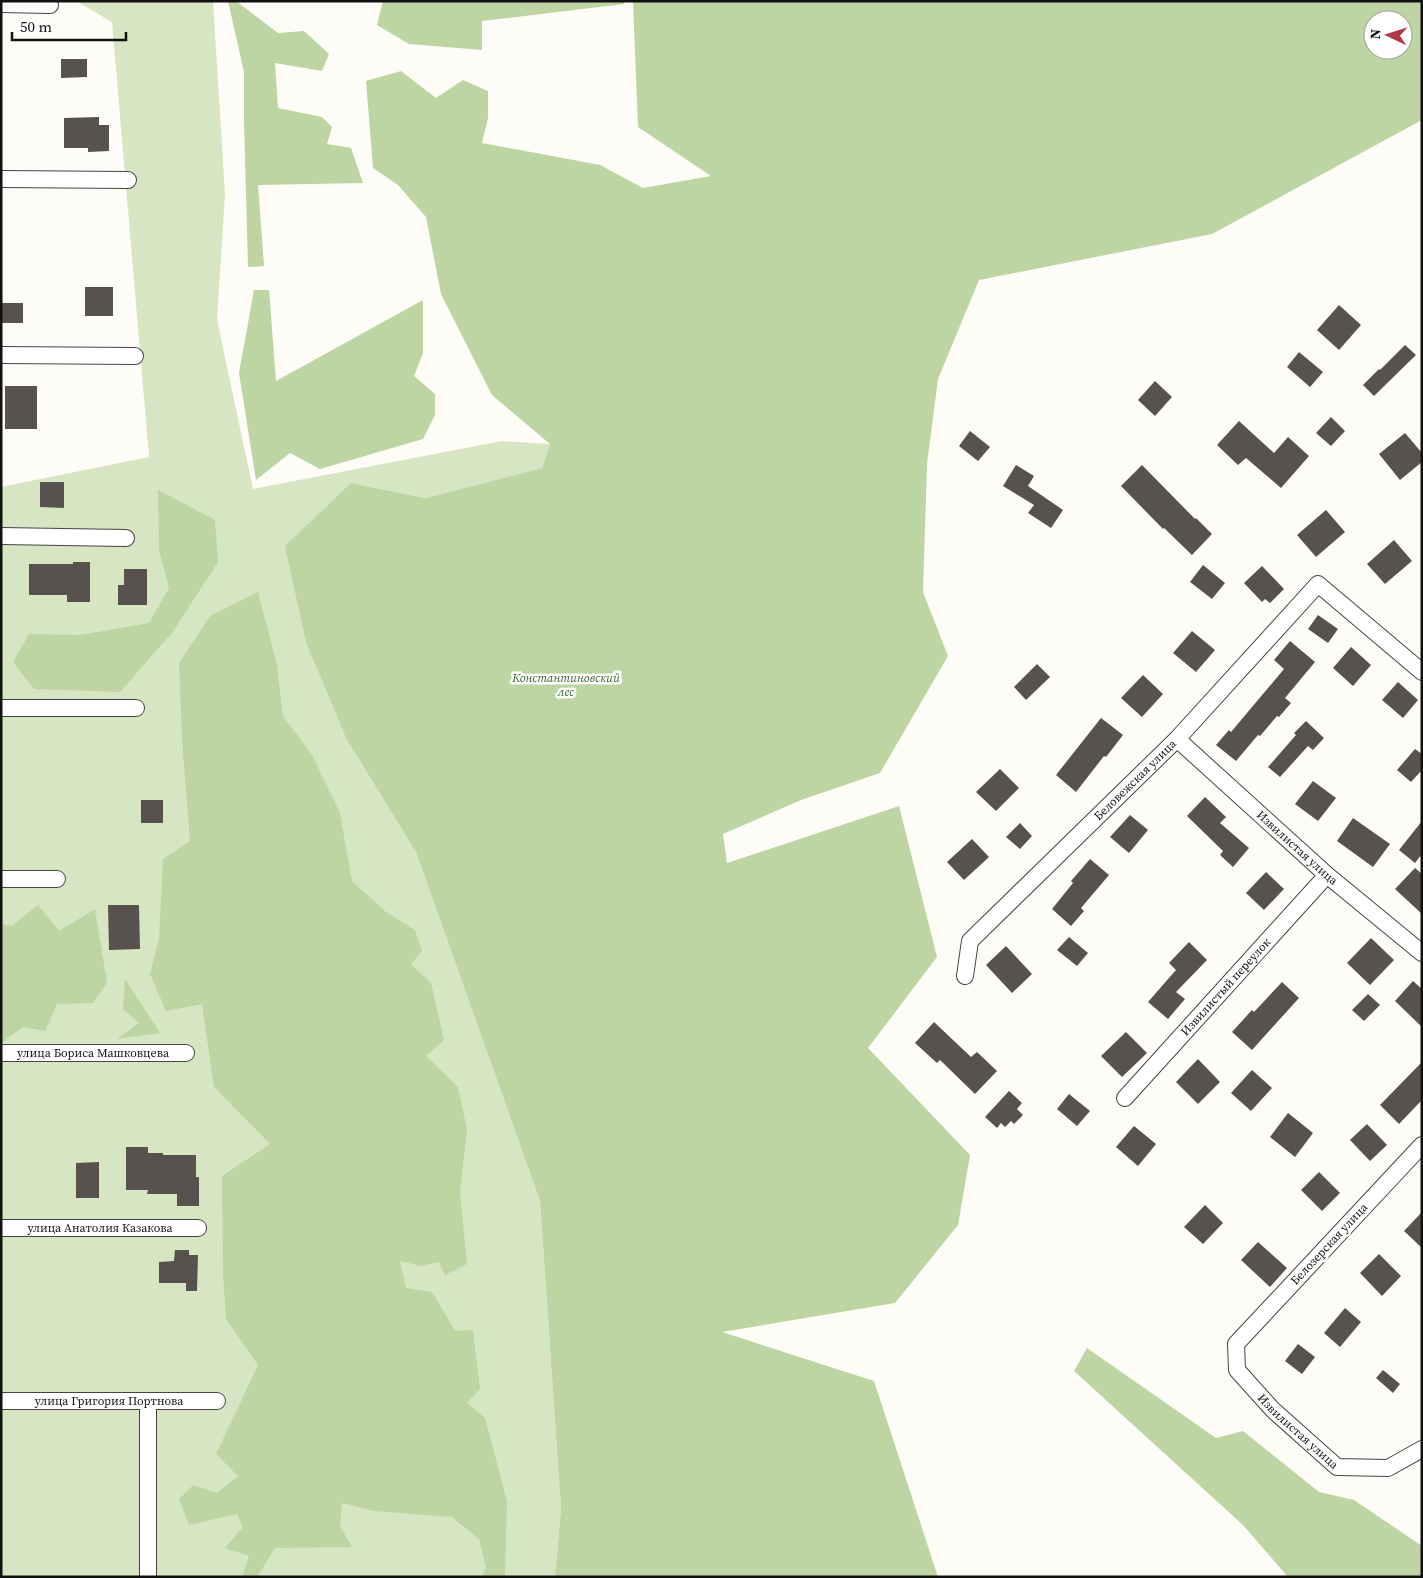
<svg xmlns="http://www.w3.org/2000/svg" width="1423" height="1578" font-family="'Source Serif 4',serif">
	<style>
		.green { fill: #d7e6c2 }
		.forest { fill: #bcd5a3; fill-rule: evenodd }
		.building { fill: #58524e }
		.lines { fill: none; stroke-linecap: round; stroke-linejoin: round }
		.minor-casing { stroke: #444; stroke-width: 18 }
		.minor { stroke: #fff; stroke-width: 16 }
		.labels { text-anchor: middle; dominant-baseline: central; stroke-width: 5; stroke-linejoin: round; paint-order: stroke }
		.park-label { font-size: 12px; font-style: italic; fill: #376228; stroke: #fff }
		.street-label { font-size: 12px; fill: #111; stroke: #fff }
	</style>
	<rect width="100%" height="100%" fill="#fefcf6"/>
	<!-- green -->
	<path class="green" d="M76,1H213L225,194L217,320L253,489L502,441L550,444L542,468L425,498L351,483L347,740L416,852L540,1201L561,1509L555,1577H1V487L149,457L112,22Z"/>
	<!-- forest -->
	<g class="forest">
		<path d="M228,1H236L278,33L304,31L329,54L322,71L275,63L278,108L322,117L332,127L327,144L351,148L363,183L258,185L264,266L248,267L244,122V72Z"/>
		<path d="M383,1H624V4L482,21V50L409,44L377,25Z"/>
		<path d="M633,1H1422V120L1212,234L979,280L938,379L927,464L923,592L948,656L880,773L801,800L723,834L727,863L899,806L937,957L868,1048L970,1155L958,1225L895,1303L722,1332L874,1381L938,1577H555L561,1509L540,1201L416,852L347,740L306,642L285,546L351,483L425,498L542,468L550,444L492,395L441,294L426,217L398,185L373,168L366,81L401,71L436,98L463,80L488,91V118L482,143L600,165L643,188L711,176L638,127ZM1373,20H1403V50H1373Z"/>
		<path d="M254,290H269L276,381L423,300V353L414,376L435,394V415L423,439L320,469L290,453L256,480L239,373Z"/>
		<path d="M158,490L215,520L218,562L172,633L120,692L34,689L13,662L29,634L80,635L149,623L169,588L159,550Z"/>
		<path d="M258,592L277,665L283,716L312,755L340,813L352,881L386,912L415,930L422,951L411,964L431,983L444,1040L426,1056L458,1087L467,1130L460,1192L467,1264L445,1275L439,1262L421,1266L400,1261L406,1288L432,1292L455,1331L473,1330L480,1389L467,1403L485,1418L507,1501L505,1577H481L486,1568L479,1539L452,1517L373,1511L342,1503L340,1526L352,1547L275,1548L257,1577H242L249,1556L225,1548L243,1527L237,1514L189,1525L179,1499L193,1485L217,1493L238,1476L216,1454L258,1365L226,1319L223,1274L222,1176L270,1144L214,1087L202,1004L166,1011L150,974L159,939L163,859L190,841L182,739L179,663L210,616Z"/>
		<path d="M38,905L59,931L95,909L107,983L93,1003L57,1004L45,1031L23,1027L1,1043V924L12,926Z"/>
		<path d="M125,979L160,1033L117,1039L139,1023L123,1009Z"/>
		<path d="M1087,1348L1216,1438L1243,1431L1319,1492L1354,1500L1422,1546V1577H1288L1243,1525L1074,1371Z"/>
	</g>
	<!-- building -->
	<g class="building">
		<path d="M61,59H87V77L61,78Z"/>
		<path d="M99,117V125H109V151L88,152V148H64V118Z"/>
		<rect x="85" y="287" width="28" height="29"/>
		<rect x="1" y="303" width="22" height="20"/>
		<path d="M1339,305L1361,325L1339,350L1317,330Z"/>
		<path d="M1405,345L1416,355L1374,396L1363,385L1379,369L1380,370Z"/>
		<path d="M1299,352L1323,372L1310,387L1287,367Z"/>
		<path d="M1155,381L1172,397L1155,416L1138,400Z"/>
		<rect x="5" y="386" width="32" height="43"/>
		<path d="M1331,417L1345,431L1331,446L1316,433Z"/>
		<path d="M1239,421L1274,453L1288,437L1309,456L1281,488L1246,458L1238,465L1217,445Z"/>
		<path d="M970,431L990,447L978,461L959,446Z"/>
		<path d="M1405,433L1422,453V462L1400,480L1379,454Z"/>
		<path d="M1016,465L1034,476L1028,486L1063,510L1051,528L1028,513L1034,505L1003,486Z"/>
		<path d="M1142,465L1195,519L1196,518L1212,534L1192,555L1164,528L1163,529L1121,486Z"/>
		<path d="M40,482H64V508L40,507Z"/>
		<path d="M1326,510L1345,532L1316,557L1297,535Z"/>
		<path d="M1394,540L1412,561L1385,584L1367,564Z"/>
		<path d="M73,562H90V602H67V595H29V564H73Z"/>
		<path d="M1203,565L1225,583L1212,599L1190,582Z"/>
		<path d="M1262,566L1284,589L1270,603L1265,599L1262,602L1244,583Z"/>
		<path d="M124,569H147V605H118V585H124Z"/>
		<path d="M1318,615L1338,629L1328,643L1308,629Z"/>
		<path d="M1192,631L1215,650L1196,672L1173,653Z"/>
		<path d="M1290,641L1315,662L1285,698L1291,703L1279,717L1277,716L1260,736L1258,735L1236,761L1216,745L1229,730L1231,732L1284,669L1274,660Z"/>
		<path d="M1351,647L1371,665L1353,686L1333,668Z"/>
		<path d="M1037,664L1050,677L1026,700L1014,687Z"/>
		<path d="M1143,675L1163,694L1142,717L1121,698Z"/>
		<path d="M1398,682L1418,700L1403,718L1382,700Z"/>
		<path d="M1101,718L1123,735L1106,757L1104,756L1076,792L1056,775Z"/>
		<path d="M1306,721L1324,738L1313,750L1308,746L1280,777L1268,767L1296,735L1294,733Z"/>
		<path d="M1415,749L1422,754V770L1411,782L1397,770Z"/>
		<path d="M1000,769L1019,788L996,811L976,792Z"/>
		<path d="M1313,781L1336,798L1318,821L1295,804Z"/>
		<path d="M1205,797L1226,817L1220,823L1249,848L1233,867L1220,855L1223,851L1187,816Z"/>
		<rect x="141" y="800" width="22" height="23"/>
		<path d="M1130,815L1148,830L1129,853L1110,837Z"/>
		<path d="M1353,818L1390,844L1373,867L1337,841Z"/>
		<path d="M1422,821V854L1415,863L1399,850Z"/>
		<path d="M1020,823L1032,836L1020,849L1006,837Z"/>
		<path d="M972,839L989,857L964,880L947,862Z"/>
		<path d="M1090,859L1109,875L1081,908L1084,911L1071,926L1052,909L1073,883L1071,881Z"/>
		<path d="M1415,868L1422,874V914L1395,889Z"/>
		<path d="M1266,872L1284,889L1264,910L1246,893Z"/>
		<path d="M108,905H139L140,949L109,950Z"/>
		<path d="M1069,937L1088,953L1077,966L1057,950Z"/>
		<path d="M1371,938L1394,960L1370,985L1347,963Z"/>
		<path d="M1189,942L1207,960L1176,992L1185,999L1168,1019L1148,1002L1176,970L1169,963Z"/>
		<path d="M1006,946L1032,974L1012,993L986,965Z"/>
		<path d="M1413,981L1422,989V1027L1395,1001Z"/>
		<path d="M1282,982L1299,998L1252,1050L1232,1032L1252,1010L1254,1012Z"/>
		<path d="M1368,994L1380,1005L1364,1021L1352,1010Z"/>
		<path d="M934,1022L971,1057L977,1052L997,1071L975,1094L940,1060L937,1063L915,1043Z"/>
		<path d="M1126,1032L1147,1053L1122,1077L1101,1056Z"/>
		<path d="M1198,1059L1220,1082L1198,1104L1176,1082Z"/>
		<path d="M1422,1062V1100L1399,1124L1380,1105Z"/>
		<path d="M1252,1070L1272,1088L1251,1111L1231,1093Z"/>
		<path d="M1009,1091L1022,1103L1017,1109L1023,1115L1014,1124L1011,1121L1005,1127L1001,1123L997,1128L985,1117Z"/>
		<path d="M1069,1094L1090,1111L1077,1126L1057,1109Z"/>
		<path d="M1288,1113L1313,1133L1295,1157L1270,1137Z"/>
		<path d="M1367,1124L1387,1145L1370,1161L1350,1140Z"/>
		<path d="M1134,1126L1156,1144L1138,1166L1116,1147Z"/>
		<path d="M126,1147H148V1153H163V1155H196V1177H199V1206H177V1194H147L148,1190H126Z"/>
		<path d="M99,1162V1198H76V1163Z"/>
		<path d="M1319,1172L1340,1193L1322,1211L1301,1190Z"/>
		<path d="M1205,1205L1223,1223L1203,1244L1184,1227Z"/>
		<path d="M1422,1212V1248L1404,1231Z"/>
		<path d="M1258,1242L1287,1268L1270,1287L1241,1260Z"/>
		<path d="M175,1250H189V1255H198L197,1291H186V1283H159V1262L174,1261Z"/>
		<path d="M1379,1254L1401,1276L1382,1296L1360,1273Z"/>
		<path d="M1345,1308L1361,1322L1340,1347L1324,1333Z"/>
		<path d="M1298,1344L1315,1357L1302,1374L1285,1361Z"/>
		<path d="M1383,1370L1400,1384L1393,1393L1376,1378Z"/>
	</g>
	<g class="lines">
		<defs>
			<g id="minor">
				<path d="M1,4L50,5"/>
				<path d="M1,179L128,180"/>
				<path d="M1,355L135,356"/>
				<path d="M1,536L126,538"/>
				<path d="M1,708H136"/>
				<path id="s1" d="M1177,739L1327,875L1422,953"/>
				<path d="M1,879H57"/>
				<path id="s2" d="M965,976L970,941L1177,739L1318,584L1422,672"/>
				<path id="s3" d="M1,1053H186"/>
				<path id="s4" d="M1125,1098L1327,875"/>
				<path id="s5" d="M1422,1145L1236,1344L1237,1370L1273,1410L1337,1467L1388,1468L1422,1449"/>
				<path id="s6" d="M1,1228H198"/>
				<path id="s7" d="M1,1401H217"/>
				<path d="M148,1401V1577"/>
			</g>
		</defs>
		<!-- minor casing -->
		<use href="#minor" class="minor-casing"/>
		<!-- minor -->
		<use href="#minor" class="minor"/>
	</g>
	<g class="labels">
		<!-- park labels -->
		<g class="park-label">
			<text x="566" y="678">Константиновский<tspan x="566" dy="14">лес</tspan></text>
		</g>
		<!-- street labels -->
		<g class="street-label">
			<text stroke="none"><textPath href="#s2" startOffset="266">Беловежская улица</textPath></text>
			<text stroke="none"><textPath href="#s1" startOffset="162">Извилистая улица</textPath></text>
			<text stroke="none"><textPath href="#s4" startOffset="150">Извилистый переулок</textPath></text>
			<text stroke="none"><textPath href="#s3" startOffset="92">улица Бориса Машковцева</textPath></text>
			<text stroke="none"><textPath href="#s6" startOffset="99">улица Анатолия Казакова</textPath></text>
			<text transform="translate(1329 1244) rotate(-47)">Белозерская улица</text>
			<text stroke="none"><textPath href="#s7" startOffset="108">улица Григория Портнова</textPath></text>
			<text stroke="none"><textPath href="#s5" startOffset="385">Извилистая улица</textPath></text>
		</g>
	</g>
	<!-- border -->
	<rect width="1423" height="1578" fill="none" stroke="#111111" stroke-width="5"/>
	<!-- north arrow -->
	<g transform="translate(1388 35) rotate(274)"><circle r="24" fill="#ffffff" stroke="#a0a0a0"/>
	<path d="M0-4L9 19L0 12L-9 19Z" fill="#b23845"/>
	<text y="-8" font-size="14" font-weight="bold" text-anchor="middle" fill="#111111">N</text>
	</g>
	<!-- scale -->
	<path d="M12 32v8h114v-8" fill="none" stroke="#111111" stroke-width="2.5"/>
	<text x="20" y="32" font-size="15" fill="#111111" stroke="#ffffff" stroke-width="4" paint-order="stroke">50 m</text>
</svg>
